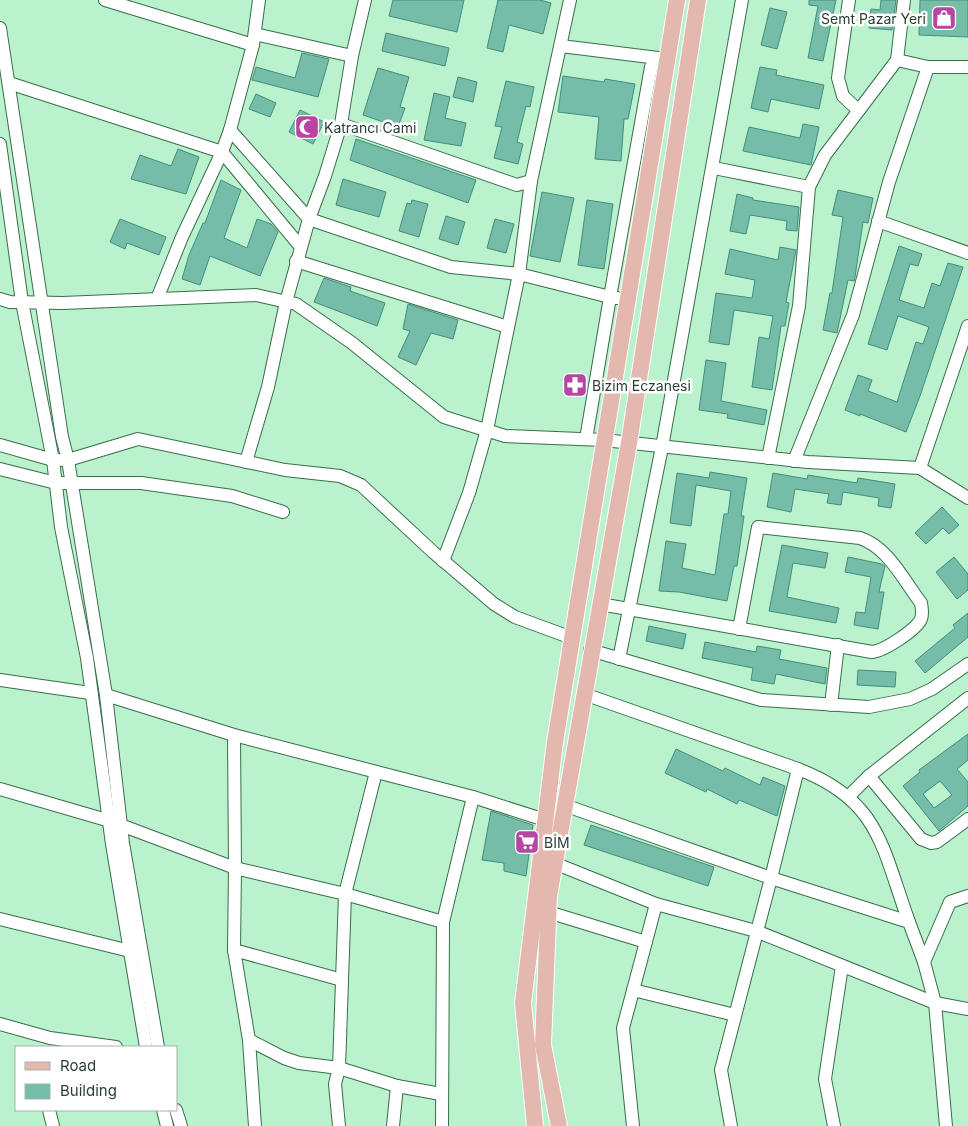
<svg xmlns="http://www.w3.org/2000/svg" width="968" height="1126" font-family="Inter,sans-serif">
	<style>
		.building { fill: #75bda9; stroke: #458d7b; fill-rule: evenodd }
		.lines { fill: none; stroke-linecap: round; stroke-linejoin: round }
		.minor-casing { stroke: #396d4d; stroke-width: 14 }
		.major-casing { stroke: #fff; stroke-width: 18 }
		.minor { stroke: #fff; stroke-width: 12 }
		.major { stroke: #e3b9af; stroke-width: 16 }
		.labels { text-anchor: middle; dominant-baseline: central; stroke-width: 5; stroke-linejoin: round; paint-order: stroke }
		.poi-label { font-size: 14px; fill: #2a4031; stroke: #fff; text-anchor: start }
	</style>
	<rect width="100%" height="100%" fill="#b9f2cc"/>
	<!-- building -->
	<g class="building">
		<path d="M393,0H464L457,32L389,16Z"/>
		<path d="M498,0H540L551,3L543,34L509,25L503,52L487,48Z"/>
		<path d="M809,0H836L823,61L808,58L818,6L809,5Z"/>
		<path d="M881,0H896L892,30L869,28L871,9L880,10Z"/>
		<path d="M920,0H968V37L919,35Z"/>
		<path d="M770,8L787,12L777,49L761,45Z"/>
		<path d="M386,33L449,48L445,66L382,51Z"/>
		<path d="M302,53L329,59L318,97L252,80L256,67L295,78Z"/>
		<path d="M760,67L777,70L776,75L824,85L819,109L771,99L768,112L751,108Z"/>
		<path d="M378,68L409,77L400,107L405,108L398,127L363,115Z"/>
		<path d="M563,76L604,82L605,79L635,84L628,119H624L621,161L595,159L599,117L558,112Z"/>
		<path d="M458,77L477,82L473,102L453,97Z"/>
		<path d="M506,81L534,87L530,107L526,106L517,142L523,144L518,164L494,158L502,127L495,126Z"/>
		<path d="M434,93L450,97L445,118L466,123L461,146L424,140Z"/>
		<path d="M256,94L276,103L270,117L249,109Z"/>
		<path d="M300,110L324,122L313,144L289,132Z"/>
		<path d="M803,124L819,127L811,165L743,151L749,127L800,138Z"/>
		<path d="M356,139L476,180L468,203L350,160Z"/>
		<path d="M178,149L199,157L186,194L131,179L140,155L171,166Z"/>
		<path d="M343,179L386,192L379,217L336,205Z"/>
		<path d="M221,180L241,190L224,238L247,248L257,219L271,224L278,232L260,276L210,256L200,285L182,279L189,255L203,223H205Z"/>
		<path d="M838,190L873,198L868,223L863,222L855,277L854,281L848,280L837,333L823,330L830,293H832L843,217L832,215Z"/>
		<path d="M542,192L574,198L560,262L530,256Z"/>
		<path d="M737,194L753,198V200L799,207L797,231L786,230L787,221L750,215L746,234L730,231Z"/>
		<path d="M412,200L428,204L419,237L399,231L407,203L411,204Z"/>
		<path d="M587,200L613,204L604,269L578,265Z"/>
		<path d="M446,216L465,222L458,245L439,239Z"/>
		<path d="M120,219L166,237L159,255L127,243L125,249L110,242Z"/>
		<path d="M495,219L514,224L506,253L487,248Z"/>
		<path d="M899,246L922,254L918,266L910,264L899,300L924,308L932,283L940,286L948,263L963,267L920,396L906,432L860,414V416L845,410L858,375L872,380L868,391L897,402L916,342L923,344L929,327L898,316L887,350L868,344Z"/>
		<path d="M780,247L796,250L786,302L789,303L785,326H781L772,390L752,387L759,337L769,339L773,316L734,310L729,345L709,342L716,293L752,298L755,280L725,274L730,249L778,260Z"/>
		<path d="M324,278L351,287L350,291L385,303L377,326L314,302Z"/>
		<path d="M408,304L458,320L453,339L431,333L416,365L398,357L410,331L403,329Z"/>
		<path d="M706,360L726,363L721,401L767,410L764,425L727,418L728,414L699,410Z"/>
		<path d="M710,472L747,478L741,516H744L737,566H734L727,601L679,592L659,591L666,541L686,544L682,568L715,575L724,514H728L731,491L696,485L691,526L670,523L677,473L709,478Z"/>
		<path d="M773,473L807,479L808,475L857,483L858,478L895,484L891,508L878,506L879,498L843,492L841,505L827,503L829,494L795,489L791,512L767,507Z"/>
		<path d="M942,507L959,525L949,534L943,528L926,544L915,533Z"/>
		<path d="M782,545L828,553L825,568L793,563L787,597L839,608L836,623L769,611Z"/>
		<path d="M848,557L882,564L885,566L879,592H884L878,629L854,625L856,612L865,613L871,577L845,572Z"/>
		<path d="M954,557L968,574V590L957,599L936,572Z"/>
		<path d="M968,613V637L925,673L915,661L955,628L953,625Z"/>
		<path d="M649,626L686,634L683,649L646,641Z"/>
		<path d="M705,642L756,652L757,646L781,650L779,659L827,668L825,684L776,674L774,684L751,680L753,668L702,658Z"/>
		<path d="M858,670L896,672L895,687L857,685Z"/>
		<path d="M968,734V760L957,769L968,782V806L939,831L903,786L920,772L919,770ZM940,781L952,795L934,808L923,794Z"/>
		<path d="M676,749L723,771L725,768L760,785L763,777L785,786L777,816L739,800L737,804L707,789L706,792L665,773Z"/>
		<path d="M491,811L533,825L526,876L504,871V863L482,860Z"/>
		<path d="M591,825L714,867L708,886L584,845Z"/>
	</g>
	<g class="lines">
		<defs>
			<g id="minor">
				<path d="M105,0L253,45"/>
				<path d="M849,0L838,78L843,96L858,110"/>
				<path d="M0,28L62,437L68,460L106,695L123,843L158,1047"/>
				<path d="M255,34L352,56L341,124L325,176L309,219L451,267L519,274L531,181L517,185L341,124"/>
				<path d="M352,56L365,0"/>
				<path d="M897,60L928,67H968"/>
				<path d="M9,83L222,152L182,237L157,299"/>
				<path d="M230,130L253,45L259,0"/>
				<path d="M0,144L22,302L53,460L61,527L87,658L112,844L146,1047"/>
				<path d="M714,168L809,187"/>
				<path d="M531,181L570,0"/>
				<path d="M878,221L968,253"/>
				<path d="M296,261L508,327"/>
				<path d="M0,299L10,302L63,303L256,295L296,304L352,343L444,417L505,436L604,440L808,462L920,468L968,498"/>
				<path d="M586,439L610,297L617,298"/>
				<path d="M0,445L53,460H68L138,439L285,470L340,476L361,485L433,552L494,604L515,617L572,638"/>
				<path d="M768,458L799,306L809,187L825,155L897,60L904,0"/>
				<path d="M794,461L853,315L889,182L928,67"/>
				<path d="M246,462L268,387L286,302L309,219L230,130L222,152L300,246"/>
				<path d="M920,468L968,326"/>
				<path d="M0,469L56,483H141L232,496L283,512"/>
				<path d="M443,561L469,493L487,430L519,274L610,297L651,67L658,58L561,46"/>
				<path d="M600,604L872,652C884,651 916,630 921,619C923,614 922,609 921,603C904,581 888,547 860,538L758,527L739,629"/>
				<path d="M590,650L761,700L869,707L910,699L932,689L968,664"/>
				<path d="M619,659L662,447L742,0"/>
				<path d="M0,680L90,693"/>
				<path d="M106,695L234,735L473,797L545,820"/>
				<path d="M831,705L838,645"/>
				<path d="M798,769C880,800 882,848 909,922"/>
				<path d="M869,776L968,698"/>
				<path d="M0,789L110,821L235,868L234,735"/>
				<path d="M849,796L869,776L921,839L931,843L937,842L968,819"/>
				<path d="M564,805L771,878L798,769L584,694"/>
				<path d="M554,863L656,904"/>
				<path d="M968,896L950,902L924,962L935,1003L968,1009"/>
				<path d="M548,912L646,942"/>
				<path d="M0,919L130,951"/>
				<path d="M234,950L342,980"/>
				<path d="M633,990L735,1015"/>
				<path d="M0,1024L50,1038L116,1047"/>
				<path d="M249,1040L284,1058L299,1063L339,1068L397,1086L441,1094"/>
				<path d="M49,1110L53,1126"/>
				<path d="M163,1110L167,1126"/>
				<path d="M176,1110L181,1126"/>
				<path d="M255,1126L249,1040L234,950L235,868L345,894L376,772"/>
				<path d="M339,1126L335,1084L339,1068L345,894L443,922L473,797"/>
				<path d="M393,1126L397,1086"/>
				<path d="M442,1126L443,922"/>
				<path d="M633,1126L623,1028L656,904L756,931L935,1003L946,1126"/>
				<path d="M731,1126L721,1070L771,878L909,922L924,962"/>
				<path d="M834,1126L825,1079L842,966"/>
			</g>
			<g id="major">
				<path d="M535,1126L523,1003L555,742L677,0"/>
				<path d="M559,1126L543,1045L549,896L629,443L698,0"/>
			</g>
		</defs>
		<!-- minor casing -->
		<use href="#minor" class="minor-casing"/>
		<!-- major casing -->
		<use href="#major" class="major-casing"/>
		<!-- minor -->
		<use href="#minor" class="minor"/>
		<!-- major -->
		<use href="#major" class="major"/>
	</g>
	<!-- icons -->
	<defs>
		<symbol id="shop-square" viewBox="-11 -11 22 22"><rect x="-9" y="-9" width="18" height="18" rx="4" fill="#b746a3" stroke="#fff"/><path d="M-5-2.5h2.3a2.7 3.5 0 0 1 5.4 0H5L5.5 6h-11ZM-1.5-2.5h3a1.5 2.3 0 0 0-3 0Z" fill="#fff"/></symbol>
		<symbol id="mosque-square" viewBox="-11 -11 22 22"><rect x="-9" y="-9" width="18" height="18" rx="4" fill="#b746a3" stroke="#fff"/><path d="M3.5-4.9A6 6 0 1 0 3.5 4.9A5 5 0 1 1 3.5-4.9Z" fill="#fff"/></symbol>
		<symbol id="pharmacy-square" viewBox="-11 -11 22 22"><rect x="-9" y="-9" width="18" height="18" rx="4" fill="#b746a3" stroke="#fff"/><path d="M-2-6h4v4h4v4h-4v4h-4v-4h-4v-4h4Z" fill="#fff"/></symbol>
		<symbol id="supermarket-square" viewBox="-11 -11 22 22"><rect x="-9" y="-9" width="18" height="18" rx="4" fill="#b746a3" stroke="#fff"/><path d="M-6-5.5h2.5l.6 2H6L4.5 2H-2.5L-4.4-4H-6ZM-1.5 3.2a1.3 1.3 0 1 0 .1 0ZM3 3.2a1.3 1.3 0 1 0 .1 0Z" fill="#fff"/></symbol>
	</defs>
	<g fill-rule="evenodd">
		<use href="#shop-square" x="930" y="4" width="28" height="28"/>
		<use href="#mosque-square" x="293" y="113" width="28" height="28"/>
		<use href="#pharmacy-square" x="561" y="371" width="28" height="28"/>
		<use href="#supermarket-square" x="513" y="828" width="28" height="28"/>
	</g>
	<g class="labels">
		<!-- poi labels -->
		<g class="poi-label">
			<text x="926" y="18" text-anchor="end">Semt Pazar Yeri</text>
			<text x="324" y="127">Katrancı Cami</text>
			<text x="592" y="385">Bizim Eczanesi</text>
			<text x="544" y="842">BİM</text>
		</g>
	</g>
	<!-- legend -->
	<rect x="15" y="1046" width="162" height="65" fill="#ffffff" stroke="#aab3ad"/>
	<rect x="25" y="1062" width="25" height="8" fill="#e3b9af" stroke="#aab3ad"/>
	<text x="60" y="1071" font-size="15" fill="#2a4031">Road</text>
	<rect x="25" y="1084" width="25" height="15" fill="#75bda9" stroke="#aab3ad"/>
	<text x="60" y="1096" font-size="15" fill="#2a4031">Building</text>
</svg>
